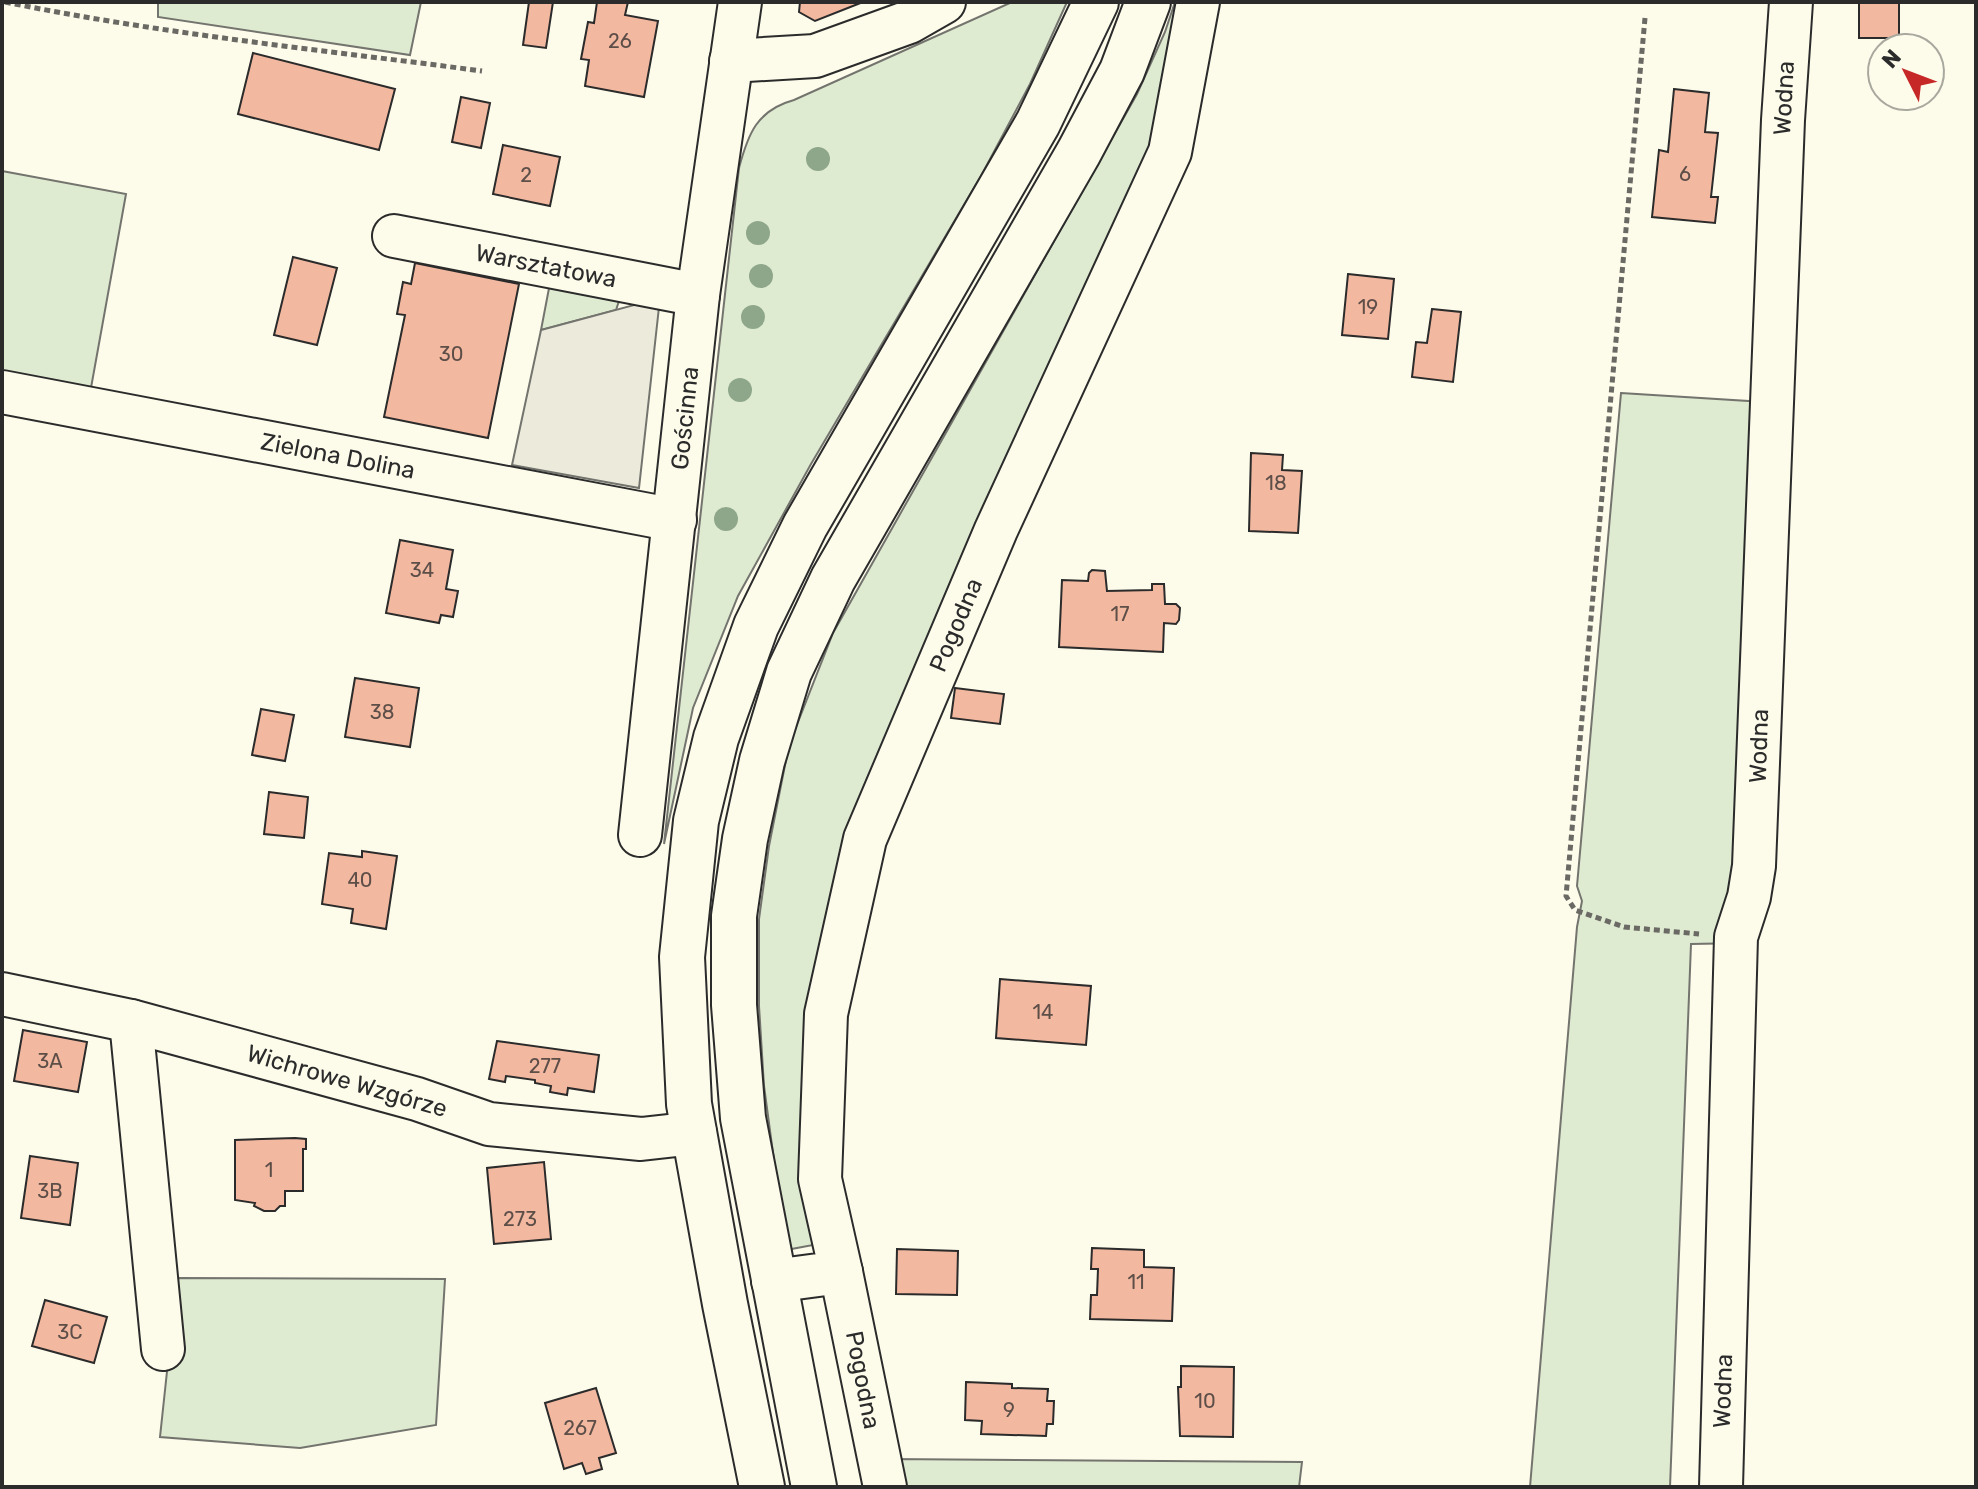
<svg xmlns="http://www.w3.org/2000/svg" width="1978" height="1489" font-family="Rubik,sans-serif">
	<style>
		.green { fill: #deebd1; stroke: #74746e; stroke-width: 2 }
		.parking { fill: #eceadb; stroke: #74746e; stroke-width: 2 }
		.building { fill: #f2b8a0; stroke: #2b2b2b; stroke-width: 2 }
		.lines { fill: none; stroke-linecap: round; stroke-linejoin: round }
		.minor-casing { stroke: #2b2b2b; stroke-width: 46 }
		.major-casing { stroke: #2b2b2b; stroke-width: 48 }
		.path { stroke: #6a6964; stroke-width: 5; stroke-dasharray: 6 4; stroke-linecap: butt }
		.minor { stroke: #fdfbea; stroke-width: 42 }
		.major { stroke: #fdfbea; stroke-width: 44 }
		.tree { fill: #8ea78a }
		.labels { text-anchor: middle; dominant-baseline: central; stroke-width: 6; stroke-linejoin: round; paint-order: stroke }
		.number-label { font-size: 20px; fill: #5d4e48 }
		.street-label { font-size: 24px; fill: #2b2b2b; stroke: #fdfbea }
	</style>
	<rect width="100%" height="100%" fill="#fdfbea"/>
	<!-- green -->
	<g class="green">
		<path d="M158,2H421L410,55L158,17Z"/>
		<path d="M1012,2H1067L1030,84L981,176L811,464L738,596L693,708L664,844L739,168C748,134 757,110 794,100Z"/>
		<path d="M1175,2H1189L1161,152L860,834L824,1243L786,1250L764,1086L759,1006V919L769,846L789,745L833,633L1137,94L1165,32Z"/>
		<path d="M2,171L126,194L87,410L2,392Z"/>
		<path d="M550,283L620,298L616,310L541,330Z"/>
		<path d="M1621,393L1764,402L1744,943L1691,944L1670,1487H1530L1577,927L1582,901L1577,886Z"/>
		<path d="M177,1278L445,1279L436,1425L300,1448L160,1437Z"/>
		<path d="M888,1459L1302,1462L1299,1487H893Z"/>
	</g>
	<!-- parking -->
	<path class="parking" d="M660,298L639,488L512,465L541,330Z"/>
	<!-- building -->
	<g class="building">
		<path d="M529,2H553L546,48L523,45Z"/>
		<path d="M597,2H628L625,15L658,21L644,97L585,86L589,60L581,59L588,22L594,23Z"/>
		<path d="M800,2H863L815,21L799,12Z"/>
		<rect x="1859" y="2" width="40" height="36"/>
		<path d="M253,53L395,89L379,150L238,114Z"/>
		<path d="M1674,89L1709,93L1705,132L1718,133L1711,197H1718L1715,223L1652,217L1659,150L1668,152Z"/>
		<path d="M461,97L490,103L481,148L452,142Z"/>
		<path d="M503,145L560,157L550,206L493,194Z"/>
		<path d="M293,257L337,268L317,345L274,335Z"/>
		<path d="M415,263L519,284L488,438L384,417L405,315L397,314L403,282L411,284Z"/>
		<path d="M1348,274L1394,279L1388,339L1342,335Z"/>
		<path d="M1432,309L1461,312L1453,382L1412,377L1416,342L1427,343Z"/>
		<path d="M1251,453L1283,455L1282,470L1302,471L1298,533L1249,531Z"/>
		<path d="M400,540L453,550L446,589L458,591L453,617L441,615L439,623L386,613Z"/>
		<path d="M1092,570L1105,571L1107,591L1152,590V584H1164L1165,604H1176L1180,608L1179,620L1176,624L1164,623L1163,652L1059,647L1062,580L1088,581L1089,573Z"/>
		<path d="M355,678L419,688L410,747L345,737Z"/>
		<path d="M955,688L1004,694L1000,724L951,718Z"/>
		<path d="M261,709L294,715L285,761L252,755Z"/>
		<path d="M269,792L308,797L304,838L264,834Z"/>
		<path d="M362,851L397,856L386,929L351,923L353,909L322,904L329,853L362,857Z"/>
		<path d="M1000,979L1091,986L1086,1045L996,1038Z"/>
		<path d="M23,1030L87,1042L78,1092L14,1081Z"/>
		<path d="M497,1041L599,1055L594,1092L568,1088L567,1095L550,1092L551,1086L535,1083V1080L506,1076L505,1082L489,1079Z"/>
		<path d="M295,1138L306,1139V1149H303V1191H285V1206H280L275,1211H264L254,1206L255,1203L235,1200V1140Z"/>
		<path d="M30,1156L78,1163L70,1225L21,1218Z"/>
		<path d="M544,1162L551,1239L494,1244L487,1168Z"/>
		<path d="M1092,1248L1144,1250V1267L1174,1268L1172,1321L1090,1319L1091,1295H1097L1098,1269H1091Z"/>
		<path d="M897,1249L958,1251L957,1295L896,1294Z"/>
		<path d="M45,1300L107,1317L94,1363L32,1346Z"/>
		<path d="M1181,1366L1234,1367L1233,1437L1180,1436L1178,1387H1181Z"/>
		<path d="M966,1382L1012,1384V1388L1048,1389L1047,1401H1054L1053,1424H1047L1046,1436L981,1434L982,1421L965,1420Z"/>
		<path d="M596,1388L616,1453L599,1458L602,1469L586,1474L582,1463L564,1469L545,1403Z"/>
	</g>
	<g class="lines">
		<defs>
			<g id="minor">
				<path d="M731,61L815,56L909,22L944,2"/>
				<path d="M394,236L698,295"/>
				<path d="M2,392L675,520"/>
				<path d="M640,835L698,295L740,2"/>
				<path d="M2,994L131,1021L417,1099L489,1124L641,1139L695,1133"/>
				<path d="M131,1021L163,1349"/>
				<path d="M841,1272L885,1487"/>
				<path d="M773,1281L841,1272L820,1179L826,1014L865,839L996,530L1170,152L1198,2"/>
				<path d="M1721,1487L1736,937L1749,897L1754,866L1783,120L1791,2"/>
			</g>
			<g id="major">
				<path d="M762,1487L725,1304L689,1104L682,957L696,821L716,738L756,626L805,526L1038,123L1096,2"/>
				<path d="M814,1487L743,1118L734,1005V916L745,839L762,761L789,672L833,579L1079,152L1122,71L1148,2"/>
			</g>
		</defs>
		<!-- minor casing -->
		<use href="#minor" class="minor-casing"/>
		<!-- major casing -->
		<use href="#major" class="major-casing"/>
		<!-- path -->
		<g class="path">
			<path d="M5,2C162,34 323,50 482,71"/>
			<path d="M1645,18L1566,896L1575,910L1624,927L1699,934"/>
		</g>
		<!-- minor -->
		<use href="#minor" class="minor"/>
		<!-- major -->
		<use href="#major" class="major"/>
	</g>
	<!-- trees -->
	<g class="tree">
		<circle cx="818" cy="159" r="12"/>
		<circle cx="758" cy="233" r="12"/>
		<circle cx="761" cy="276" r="12"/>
		<circle cx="753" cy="317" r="12"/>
		<circle cx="740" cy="390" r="12"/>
		<circle cx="726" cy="519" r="12"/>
	</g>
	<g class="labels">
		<!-- number labels -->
		<g class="number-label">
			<text x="620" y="41">26</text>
			<text x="1685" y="174">6</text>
			<text x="526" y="175">2</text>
			<text x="1368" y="307">19</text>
			<text x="451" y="354">30</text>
			<text x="1276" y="483">18</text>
			<text x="422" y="570">34</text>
			<text x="1120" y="614">17</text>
			<text x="382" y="712">38</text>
			<text x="360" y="880">40</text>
			<text x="1043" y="1012">14</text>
			<text x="50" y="1061">3A</text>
			<text x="545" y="1066">277</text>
			<text x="269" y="1170">1</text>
			<text x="50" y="1191">3B</text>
			<text x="520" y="1219">273</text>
			<text x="1136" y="1282">11</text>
			<text x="70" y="1332">3C</text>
			<text x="1205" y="1401">10</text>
			<text x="1009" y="1410">9</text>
			<text x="580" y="1428">267</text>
		</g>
		<!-- street labels -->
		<g class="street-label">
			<text transform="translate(1784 98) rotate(-87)">Wodna</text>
			<text transform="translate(546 266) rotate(11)">Warsztatowa</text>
			<text transform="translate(685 418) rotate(-84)">Gościnna</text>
			<text transform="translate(338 456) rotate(11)">Zielona Dolina</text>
			<text transform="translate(956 625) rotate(-67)">Pogodna</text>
			<text transform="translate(1759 746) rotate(-88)">Wodna</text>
			<text transform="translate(347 1081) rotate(16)">Wichrowe Wzgórze</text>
			<text transform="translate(863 1380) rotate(79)">Pogodna</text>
			<text transform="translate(1723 1391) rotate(-88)">Wodna</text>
		</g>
	</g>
	<!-- border -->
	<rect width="1978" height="1489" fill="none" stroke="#2b2b2b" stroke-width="8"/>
	<!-- north arrow -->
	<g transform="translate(1906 72) rotate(312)"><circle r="38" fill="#fdfbea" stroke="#a9a89e" stroke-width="2"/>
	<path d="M0-6L14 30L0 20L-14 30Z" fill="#c62828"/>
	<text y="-12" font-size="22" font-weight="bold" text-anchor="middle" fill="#2b2b2b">N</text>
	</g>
</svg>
